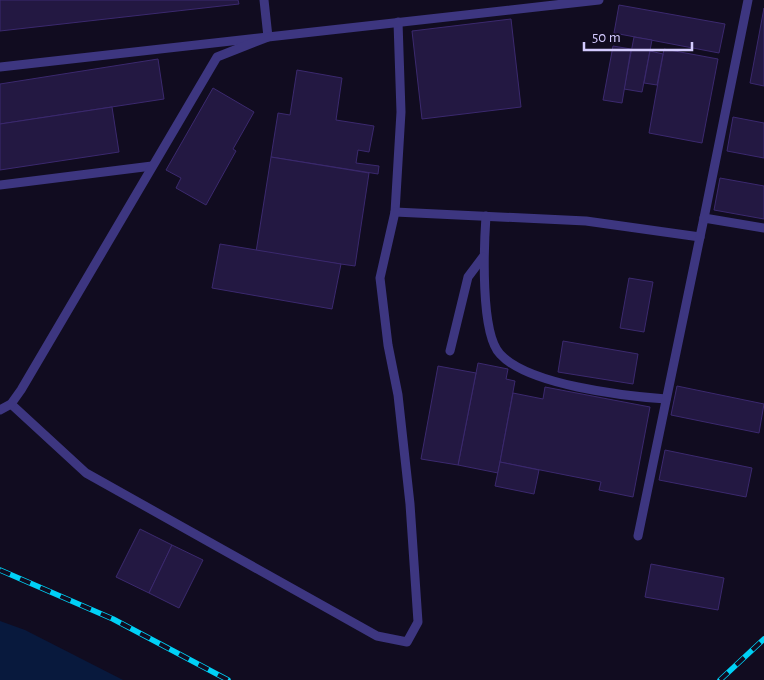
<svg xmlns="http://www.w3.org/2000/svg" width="764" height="680" font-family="'Alegreya Sans',sans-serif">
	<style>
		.water { fill: #08193d }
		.building { fill: #231842; stroke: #3b296e }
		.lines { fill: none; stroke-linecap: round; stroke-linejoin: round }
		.service { stroke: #3d3680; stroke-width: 9 }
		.rail-casing { stroke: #00d1f6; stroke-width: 5.5 }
		.rail { stroke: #110c20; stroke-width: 4; stroke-dasharray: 11; stroke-linecap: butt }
	</style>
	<rect width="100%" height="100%" fill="#110c20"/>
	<!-- water -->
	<path class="water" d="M0,621L25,630L123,680H0Z"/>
	<!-- building -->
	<g class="building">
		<path d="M0,0H238L239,4L0,31Z"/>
		<path d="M619,5L725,24L719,53L614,33Z"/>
		<path d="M764,8V86L750,83Z"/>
		<path d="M511,19L521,107L422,119L412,31Z"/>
		<path d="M634,37L652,40L642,92L624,89Z"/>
		<path d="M613,46L631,49L622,103L603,100Z"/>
		<path d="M664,49L718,59L702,143L649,133Z"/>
		<path d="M650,51L663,54L657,85L644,83Z"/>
		<path d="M158,59L164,99L0,124V84Z"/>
		<path d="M297,70L342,78L336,120L374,126L369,152L358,150L356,163L379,166L378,174L271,157L278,113L290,115Z"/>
		<path d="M213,88L254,112L233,149L236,151L206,205L176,188L181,178L166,170Z"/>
		<path d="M112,107L119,152L0,170V124Z"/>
		<path d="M733,117L764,123V158L727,151Z"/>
		<path d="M271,157L369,173L355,266L256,252Z"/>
		<path d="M720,178L764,186V219L714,210Z"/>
		<path d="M220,244L341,264L332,309L212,288Z"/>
		<path d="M629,278L653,282L644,332L620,328Z"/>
		<path d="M563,341L638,354L633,384L558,372Z"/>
		<path d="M478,363L508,369L506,379L515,381L498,473L458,465Z"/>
		<path d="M438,366L476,373L458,465L421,459Z"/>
		<path d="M677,386L764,404L759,433L671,415Z"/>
		<path d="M545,387L650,407L633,497L599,490L601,482L500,462L513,393L543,399Z"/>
		<path d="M665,450L752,468L746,497L659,480Z"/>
		<path d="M500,462L539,470L534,494L495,486Z"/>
		<path d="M140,529L172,545L149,593L116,577Z"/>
		<path d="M172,545L203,560L179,608L149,593Z"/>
		<path d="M651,564L724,578L718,610L645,597Z"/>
	</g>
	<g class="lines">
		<!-- service -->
		<g class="service">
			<path d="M398,22L401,112L395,212L586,221L700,237L704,218L764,228"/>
			<path d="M0,67L268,37L264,0"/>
			<path d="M0,185L152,166"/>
			<path d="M486,216C484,245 480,333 500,354C528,385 624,396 666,399"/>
			<path d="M704,218L748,0"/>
			<path d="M450,351L468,277L483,257"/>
			<path d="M11,404L86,473L377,636L407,642L418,622L410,504L398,395L388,345L380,278L395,212"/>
			<path d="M0,410L11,404L21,390L217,57L268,37L599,0"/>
			<path d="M638,536L700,237"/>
		</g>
		<defs>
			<g id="rail">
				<path d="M0,570L113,619L228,680"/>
				<path d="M720,680L764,639"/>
			</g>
		</defs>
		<!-- rail casing -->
		<use href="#rail" class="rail-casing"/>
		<!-- rail -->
		<use href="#rail" class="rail"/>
	</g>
	<!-- scale -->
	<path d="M584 42v8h108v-8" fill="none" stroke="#d4cbff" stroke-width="2.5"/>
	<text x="592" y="42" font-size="15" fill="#d4cbff" stroke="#110c20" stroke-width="4" paint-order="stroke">50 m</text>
</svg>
